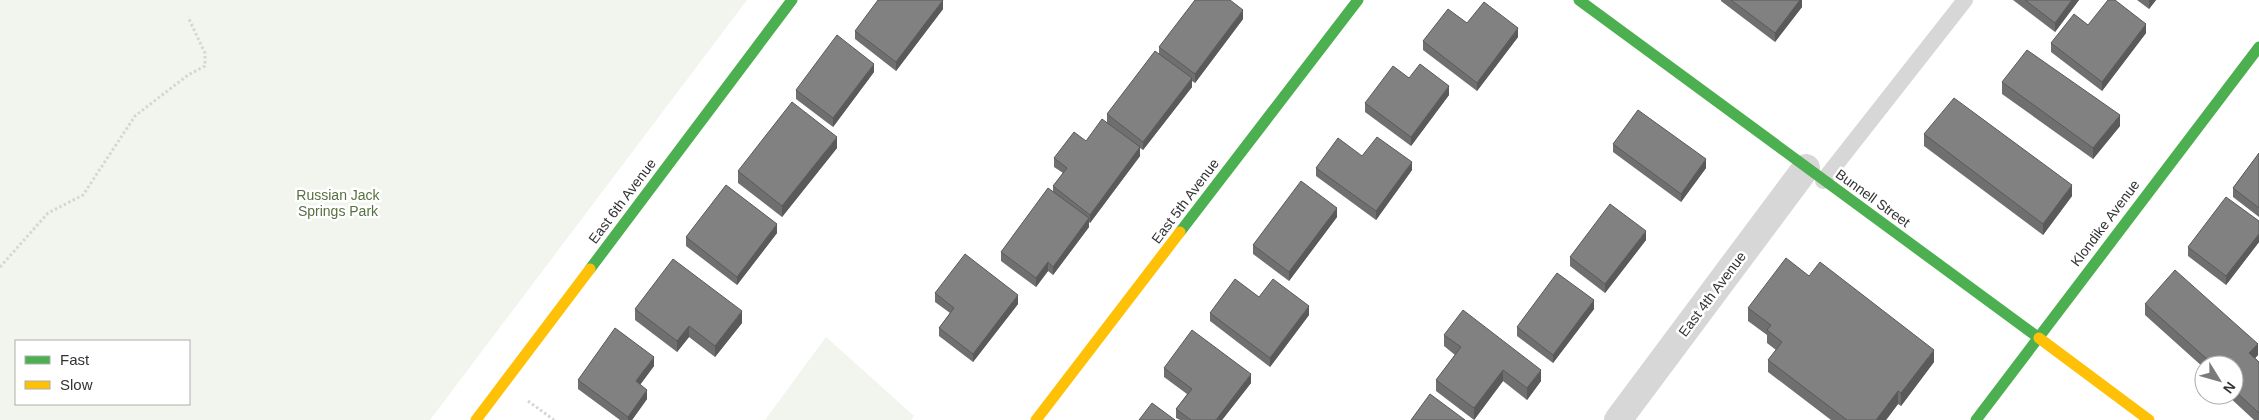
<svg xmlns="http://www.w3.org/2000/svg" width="2259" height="420" font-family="Helvetica,sans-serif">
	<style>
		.green { fill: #f1f5ed; fill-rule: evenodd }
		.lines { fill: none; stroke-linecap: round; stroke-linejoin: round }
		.path { stroke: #d6d6d6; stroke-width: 3; stroke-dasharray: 2.5 2.5; stroke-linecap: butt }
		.lane { stroke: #d7d7d7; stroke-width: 16 }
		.street { stroke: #d7d7d7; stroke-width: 28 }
		.fast { stroke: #4caf50; stroke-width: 11 }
		.slow { stroke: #ffc107; stroke-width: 11 }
		.wall { fill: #6f6f6f }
		.shaded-wall { fill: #5a5a5a }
		.building { fill: #818181; stroke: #5a5a5a }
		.labels { text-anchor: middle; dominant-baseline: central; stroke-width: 5; stroke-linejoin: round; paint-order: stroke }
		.park-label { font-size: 14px; fill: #56703f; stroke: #fff }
		.street-label { font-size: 14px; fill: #333; stroke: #fff }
	</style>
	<rect width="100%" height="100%" fill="#fff"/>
	<!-- green -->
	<g class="green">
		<path d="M0,0H747L430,420H0ZM189,341V404H16V341Z"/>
		<path d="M826,337L914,416L911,420H765Z"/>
	</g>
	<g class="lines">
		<!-- path -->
		<g class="path">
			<path d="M0,267L48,213L83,195L135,116L188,75L205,66V53L188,17"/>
			<path d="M528,401L554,420"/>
		</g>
		<!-- lane -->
		<path class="lane" d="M1823,181L1965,0"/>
		<!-- street -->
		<path class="street" d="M1618,420L1806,168"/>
		<!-- fast -->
		<g class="fast">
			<path d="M1579,0L2039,338"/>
			<path d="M1180,232L1358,0"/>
			<path d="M590,269L792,0"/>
			<path d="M1976,420L2259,47"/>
		</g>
		<!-- slow -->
		<g class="slow">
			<path d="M2039,338L2149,420"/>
			<path d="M476,420L590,269"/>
			<path d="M1036,420L1180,232"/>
		</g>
	</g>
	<!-- wall -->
	<g class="wall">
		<path d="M1721,0H1802V7L1775,42L1721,1Z"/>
		<path d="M2013,0H2079L2055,32Z"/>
		<path d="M2137,0H2156L2149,9Z"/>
		<path d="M943,9L896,71L855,39V31Z"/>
		<path d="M1243,19L1195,83L1192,81V87L1143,150L1140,148V156L1090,223L1089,222V227L1053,275L1048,271L1036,287L1001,261V252L1053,191V186L1063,173L1054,167V158L1086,141L1107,122V114L1159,53V47Z"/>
		<path d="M1467,23L1518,37L1477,91L1423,50V41Z"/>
		<path d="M2088,25L2146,33L2102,91L2051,52V43Z"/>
		<path d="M874,72L833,127L796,99V90Z"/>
		<path d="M1409,78L1449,95L1411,146L1365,112V103Z"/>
		<path d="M2002,82L2120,126L2093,159L2002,94Z"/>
		<path d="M1924,134L2072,196L2043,235L1924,146Z"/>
		<path d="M1613,144L1706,168L1681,202L1613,152Z"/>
		<path d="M837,148L782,217L738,183V171Z"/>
		<path d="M2259,153V217L2233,197V188Z"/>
		<path d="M1362,156L1412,170L1376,220L1316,176V168Z"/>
		<path d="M1337,217L1289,281L1253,254V245Z"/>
		<path d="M2259,221V242L2226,285L2188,256V247Z"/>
		<path d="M777,233L737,285L686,246V237Z"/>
		<path d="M1646,240L1605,293L1570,266V257Z"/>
		<path d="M1809,276L1934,362L1901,406L1898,404L1886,420H1831L1768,372V360L1776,350L1767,343V335L1748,321V308Z"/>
		<path d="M935,293L1018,304L973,362L939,336V328L950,313L935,302Z"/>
		<path d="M2145,304L2258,355L2255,358L2259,362V420H2254L2227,395H2234V365H2204V368L2145,315Z"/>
		<path d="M635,309L742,323L715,357L689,337L677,352L635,320Z"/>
		<path d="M1594,309L1553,363L1517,336V327Z"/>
		<path d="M1210,313L1309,315L1270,367L1210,321Z"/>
		<path d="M1444,335L1541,381L1527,400L1503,381L1474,420L1436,391V380L1455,355L1444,346Z"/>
		<path d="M654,366L640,385L647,399L632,420H620L578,389V380Z"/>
		<path d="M1164,368L1251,383L1222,420H1180L1176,418V409L1187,394L1164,377Z"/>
	</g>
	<!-- shaded-wall -->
	<g class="shaded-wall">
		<path d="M943,0V9L896,71V62Z"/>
		<path d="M1800,0H1802V7L1775,42V33Z"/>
		<path d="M2072,0H2079L2055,32V23Z"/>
		<path d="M2149,0H2156L2149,9Z"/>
		<path d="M1243,10V19L1195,83V74Z"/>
		<path d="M2146,24V33L2102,91V82Z"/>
		<path d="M1518,28V37L1477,91V83Z"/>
		<path d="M874,64V72L833,127V118Z"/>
		<path d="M1192,78V87L1143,150V142Z"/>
		<path d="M1449,86V95L1411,146V137Z"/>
		<path d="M2120,115V126L2093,159V148Z"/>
		<path d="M837,137V148L782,217V206Z"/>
		<path d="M1140,147V156L1090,223V215Z"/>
		<path d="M1706,159V168L1681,202V194Z"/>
		<path d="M1412,162V170L1376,220V211Z"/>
		<path d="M2072,185V196L2043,235V224Z"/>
		<path d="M1337,208V217L1289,281V272Z"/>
		<path d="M1089,218V227L1053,275V267Z"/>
		<path d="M777,224V233L737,285V277Z"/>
		<path d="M1646,231V240L1605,293V284Z"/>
		<path d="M2259,234V242L2226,285V276Z"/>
		<path d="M1048,262V271L1036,287V278Z"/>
		<path d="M1018,295V304L973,362V354Z"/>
		<path d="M1594,300V309L1553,363V355Z"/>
		<path d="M1309,306V315L1270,367V358Z"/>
		<path d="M742,311V323L715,357V346Z"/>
		<path d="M689,326V337L677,352V341Z"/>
		<path d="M2258,344V355L2249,365V353Z"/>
		<path d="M1934,350V362L1901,406V393Z"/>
		<path d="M654,357V366L636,390V381Z"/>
		<path d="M1503,370V381L1474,420V408Z"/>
		<path d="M1541,370V381L1527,400V388Z"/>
		<path d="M1251,374V383L1222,420H1216Z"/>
		<path d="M647,390V399L632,420H628V417Z"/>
		<path d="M1898,391V404L1886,420H1876Z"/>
	</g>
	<!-- building -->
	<g class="building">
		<path d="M878,0H943L896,62L855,31Z"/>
		<path d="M1195,0H1230L1243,10L1195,74L1159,47Z"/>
		<path d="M1731,0H1800L1775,33Z"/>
		<path d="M2025,0H2072L2055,23Z"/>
		<path d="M2108,0H2115L2146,24L2102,82L2051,43L2074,14L2088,25Z"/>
		<path d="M1484,2L1518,28L1477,83L1423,41L1448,9L1467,23Z"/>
		<path d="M837,35L874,64L833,118L796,90Z"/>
		<path d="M2027,50L2120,115L2093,148L2002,82Z"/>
		<path d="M1155,51L1192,78L1143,142L1107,114Z"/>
		<path d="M1420,64L1449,86L1411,137L1365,103L1393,66L1409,78Z"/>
		<path d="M1954,98L2072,185L2043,224L1924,134Z"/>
		<path d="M792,102L837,137L782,206L738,171Z"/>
		<path d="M1638,110L1706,159L1681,194L1613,144Z"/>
		<path d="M1102,119L1140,147L1090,215L1053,186L1067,168L1054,158L1074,132L1086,141Z"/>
		<path d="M1377,137L1412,162L1376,211L1316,168L1338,138L1362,156Z"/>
		<path d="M2259,153V208L2233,188Z"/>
		<path d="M1301,181L1337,208L1289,272L1253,245Z"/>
		<path d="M726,185L777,224L737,277L686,237Z"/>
		<path d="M1048,188L1089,218L1053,267L1048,262L1036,278L1001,252Z"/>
		<path d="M2226,197L2259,221V234L2226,276L2188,247Z"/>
		<path d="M1610,204L1646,231L1605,284L1570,257Z"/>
		<path d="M965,254L1018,295L973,354L939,328L954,308L935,293Z"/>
		<path d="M1786,258L1809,276L1820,262L1934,350L1901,393L1898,391L1876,420H1847L1768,360L1782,342L1767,330L1771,325L1748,308Z"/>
		<path d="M673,259L742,311L715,346L689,326L677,341L635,309Z"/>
		<path d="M2175,270L2258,344L2249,353L2259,362V413L2234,390V365H2207L2206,363L2208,360L2145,304Z"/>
		<path d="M1557,273L1594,300L1553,355L1517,327Z"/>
		<path d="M1235,279L1259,297L1273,279L1309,306L1270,358L1210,313Z"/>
		<path d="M1463,310L1541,370L1527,388L1503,370L1474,408L1436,380L1461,347L1444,335Z"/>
		<path d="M615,328L654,357L636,381L647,390L628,417L578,380Z"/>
		<path d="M1192,330L1251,374L1216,420H1191L1176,409L1192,389L1164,368Z"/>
		<path d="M1430,394L1465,420H1411Z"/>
		<path d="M1152,403L1175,420H1139Z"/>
	</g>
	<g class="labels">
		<!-- park labels -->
		<g class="park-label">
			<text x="338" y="195">Russian Jack<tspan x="338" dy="16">Springs Park</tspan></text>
		</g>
		<!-- street labels -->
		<g class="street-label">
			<text transform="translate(1873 198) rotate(36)">Bunnell Street</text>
			<text transform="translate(622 201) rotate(-53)">East 6th Avenue</text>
			<text transform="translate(1185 201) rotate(-53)">East 5th Avenue</text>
			<text transform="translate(2105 223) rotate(-53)">Klondike Avenue</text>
			<text transform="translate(1712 294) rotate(-53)">East 4th Avenue</text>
		</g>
	</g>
	<!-- legend -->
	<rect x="15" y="340" width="175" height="65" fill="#ffffff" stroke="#adadad"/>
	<rect x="25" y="356" width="25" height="8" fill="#4caf50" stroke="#adadad"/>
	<text x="60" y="365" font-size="15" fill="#333333">Fast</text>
	<rect x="25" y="381" width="25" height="8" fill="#ffc107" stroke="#adadad"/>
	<text x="60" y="390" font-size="15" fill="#333333">Slow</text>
	<!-- north arrow -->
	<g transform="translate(2219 380) rotate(127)"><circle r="24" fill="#ffffff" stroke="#adadad"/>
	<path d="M0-4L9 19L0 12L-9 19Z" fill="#7a7a7a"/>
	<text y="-8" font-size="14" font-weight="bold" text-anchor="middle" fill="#333333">N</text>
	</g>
</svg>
